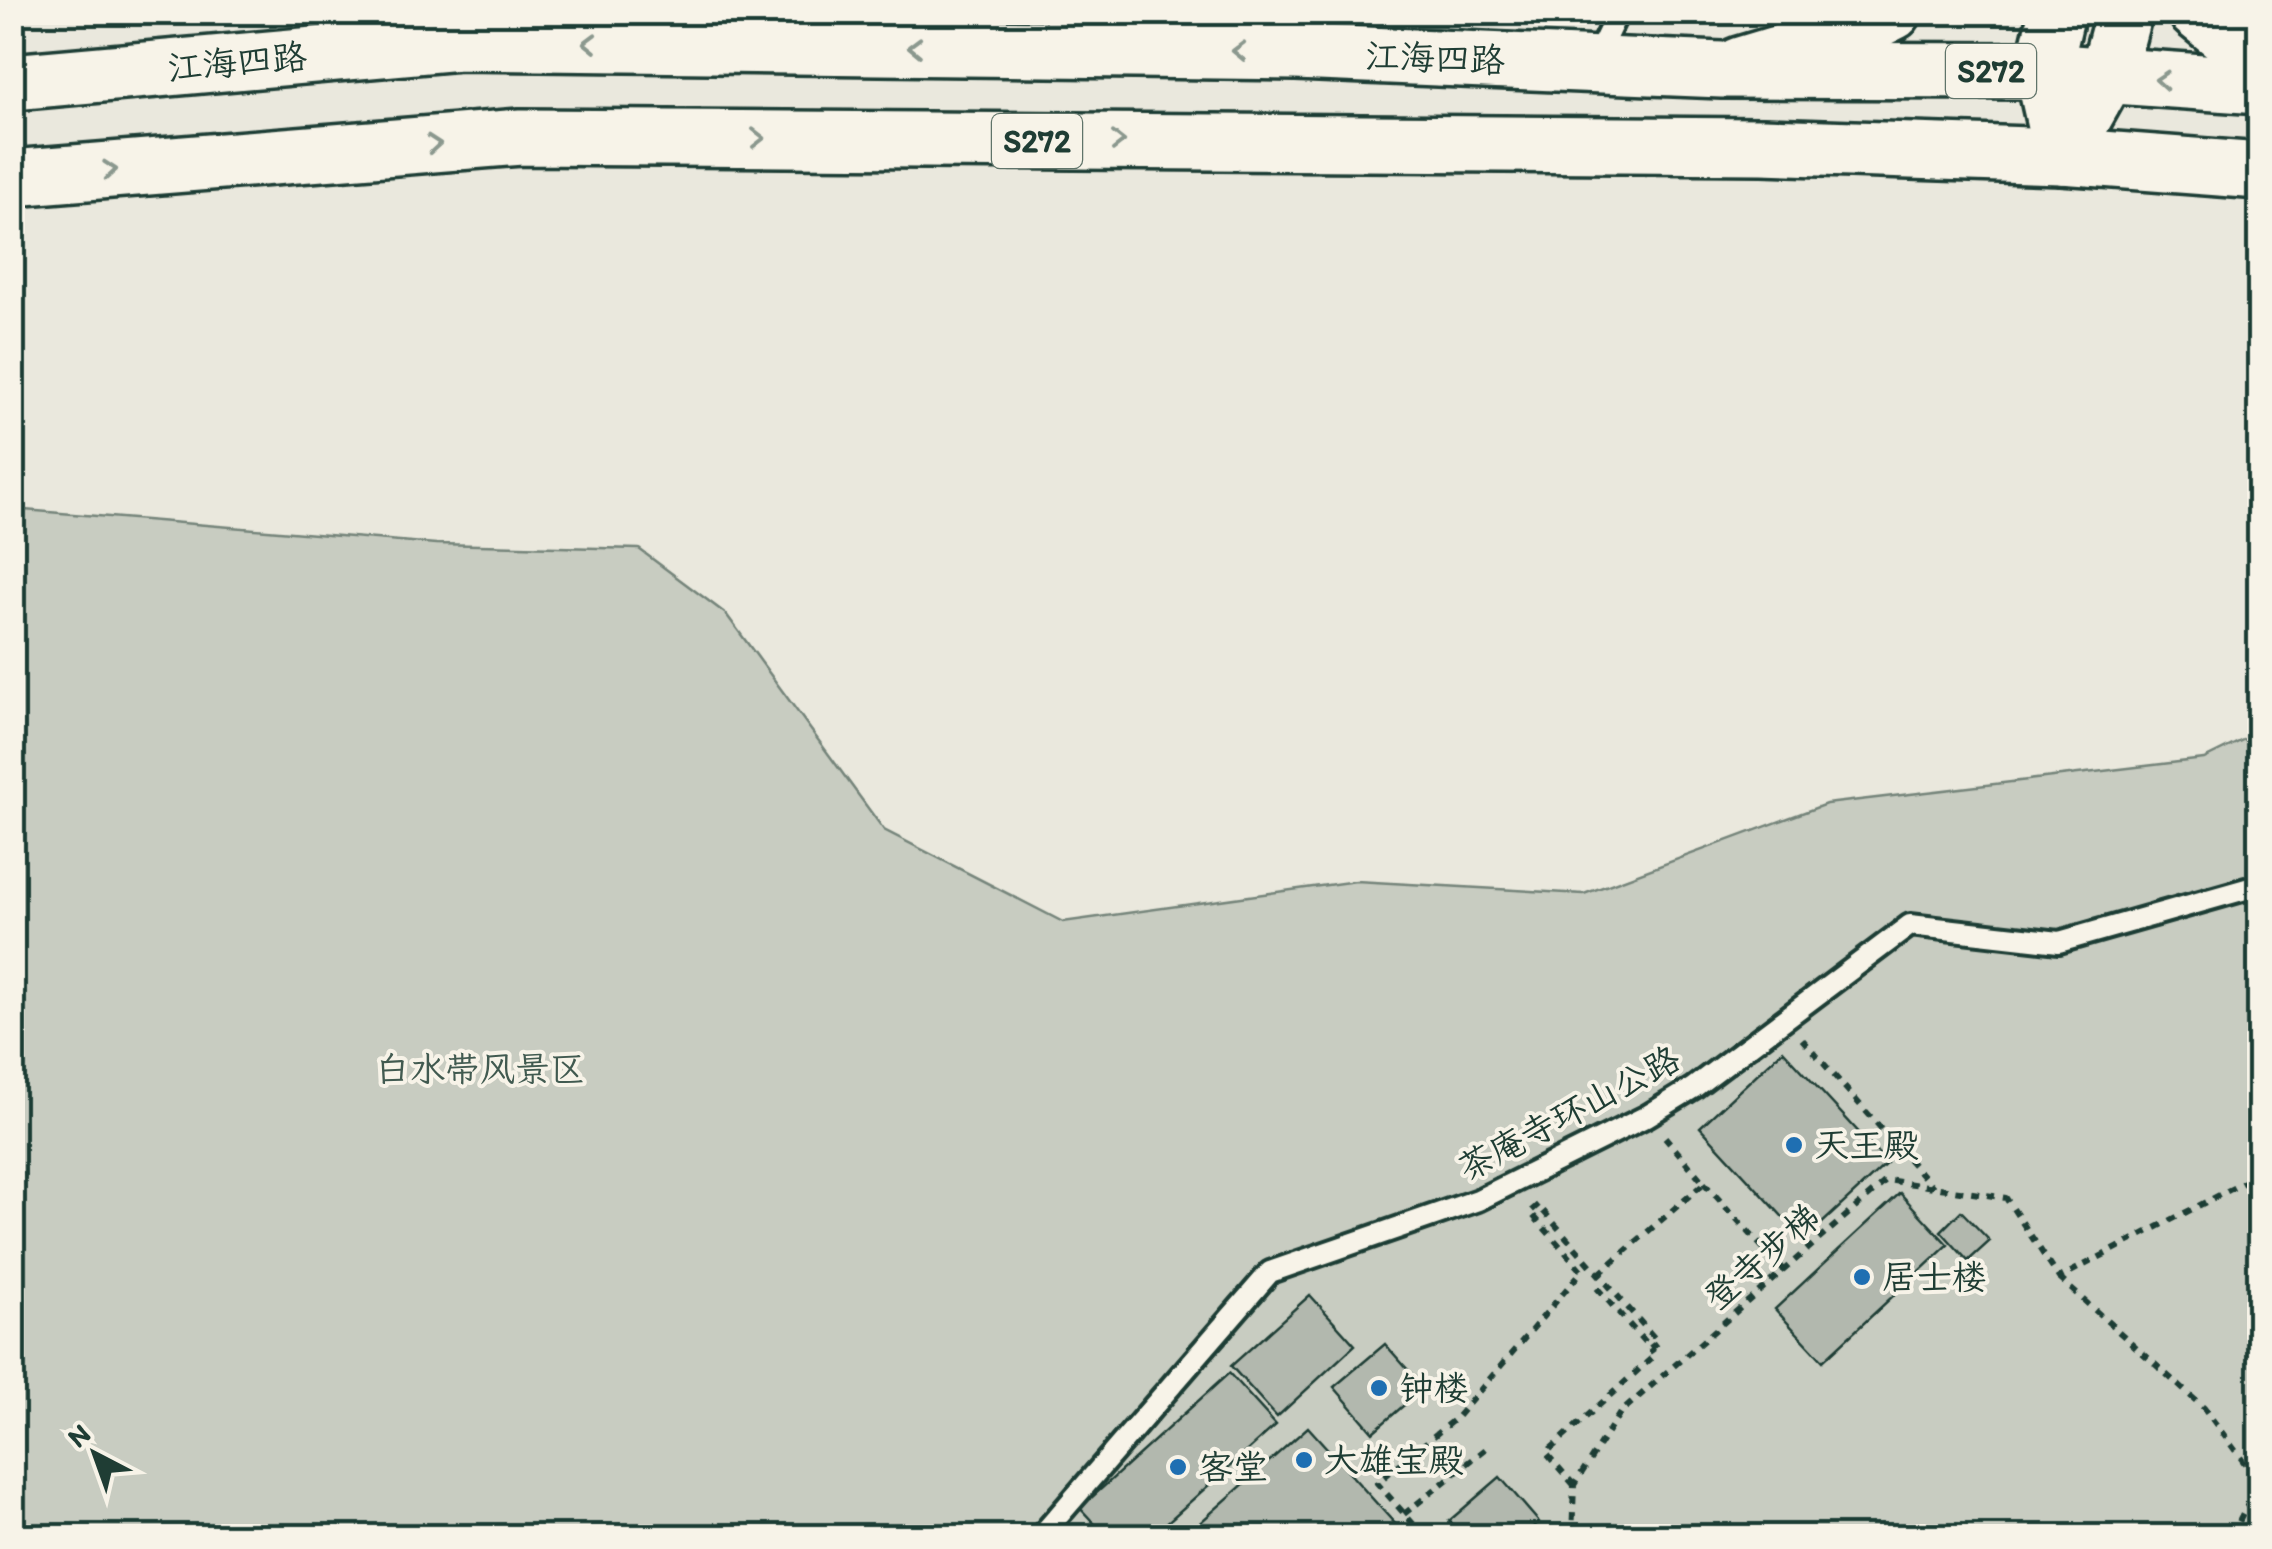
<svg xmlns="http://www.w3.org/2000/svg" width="2272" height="1549" font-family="Itim,'LXGW WenKai TC',sans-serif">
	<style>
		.green { fill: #c8ccc1; stroke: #74847a; stroke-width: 2.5 }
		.building { fill: #b2b8ae; stroke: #1f3d34; stroke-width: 2.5 }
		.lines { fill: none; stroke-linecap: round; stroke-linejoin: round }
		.service-casing { stroke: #1f3d34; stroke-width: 28 }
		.minor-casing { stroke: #1f3d34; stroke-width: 48 }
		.secondary-casing { stroke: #1f3d34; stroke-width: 62 }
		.primary-casing { stroke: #1f3d34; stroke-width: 62 }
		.path { stroke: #1f3d34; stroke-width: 6; stroke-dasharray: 8 8; stroke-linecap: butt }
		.service { stroke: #f7f3e8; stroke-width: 20 }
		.minor { stroke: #f7f3e8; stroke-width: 40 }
		.secondary { stroke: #f7f3e8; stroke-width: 55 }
		.primary { stroke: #f7f3e8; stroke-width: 55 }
		.oneway { stroke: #8b988e }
		.poi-dot { fill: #1f6fb2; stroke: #f7f3e8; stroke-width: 4 }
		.labels { text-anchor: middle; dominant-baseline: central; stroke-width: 8; stroke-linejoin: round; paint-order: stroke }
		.shield { fill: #f7f3e8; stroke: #60746a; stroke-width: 2.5 }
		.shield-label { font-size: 32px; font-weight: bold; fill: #1f3d34 }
		.street-label { font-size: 35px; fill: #1f3d34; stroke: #f7f3e8 }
		.park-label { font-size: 35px; fill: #415a50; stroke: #f7f3e8 }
		.poi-label { font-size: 35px; fill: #1f3d34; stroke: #f7f3e8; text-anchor: start }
	</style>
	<rect width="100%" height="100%" fill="#eae8dd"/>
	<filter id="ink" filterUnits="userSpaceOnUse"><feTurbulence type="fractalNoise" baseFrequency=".01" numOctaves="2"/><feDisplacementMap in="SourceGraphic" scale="20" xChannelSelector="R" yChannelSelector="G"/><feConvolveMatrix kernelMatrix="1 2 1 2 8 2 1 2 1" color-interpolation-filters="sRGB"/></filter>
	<g filter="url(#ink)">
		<!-- green -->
		<path class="green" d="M12,509L436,544L639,549L726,614L884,830L1063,922L1356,881L1584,894L1826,804L2204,759L2259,732V1536H13Z"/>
		<!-- building -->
		<g class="building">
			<path d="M1783,1050L1887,1163L1804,1240L1700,1127Z"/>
			<path d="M1900,1193L1948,1245L1823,1361L1775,1309Z"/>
			<path d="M1961,1211L1990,1241L1968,1261L1941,1231Z"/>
			<path d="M1310,1295L1355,1345L1277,1417L1231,1366Z"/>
			<path d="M1385,1344L1424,1388L1373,1432L1334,1387Z"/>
			<path d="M1229,1373L1276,1425L1152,1536H1106L1080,1508Z"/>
			<path d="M1308,1427L1406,1536H1185Z"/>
			<path d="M1500,1477L1539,1522L1522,1536H1462L1449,1521Z"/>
		</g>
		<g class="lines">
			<defs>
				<g id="service">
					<path d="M1595,60L1618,12"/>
					<path d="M1041,1536L1270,1272L1478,1200L1647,1116L1693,1088L1910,925L2059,942L2260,885"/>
				</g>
				<path id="minor" d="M1291,12L1296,52"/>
				<g id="secondary">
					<path d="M2057,12L2043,71L2062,156"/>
					<path d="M2197,12L2260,63"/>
					<path d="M1740,65L1857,30L1893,12"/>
					<path d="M2062,156L2107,76L2124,12"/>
				</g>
				<g id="primary">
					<path d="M12,82L459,42L1296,52L1722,70L2043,71L2260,86"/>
					<path d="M12,178L521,137L1763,146L2062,156L2260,171"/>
				</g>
			</defs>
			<!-- service casing -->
			<use href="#service" class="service-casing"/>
			<!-- minor casing -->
			<use href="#minor" class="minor-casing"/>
			<!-- secondary casing -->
			<use href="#secondary" class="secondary-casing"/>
			<!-- primary casing -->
			<use href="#primary" class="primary-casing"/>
			<!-- path -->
			<g class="path">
				<path d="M1802,1039L1933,1187"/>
				<path d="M1704,1183L1785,1272"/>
				<path d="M1599,1274L1704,1183L1665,1137"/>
				<path d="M2059,1278L2204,1408L2260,1484"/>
				<path d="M1597,1288L1650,1348"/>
				<path d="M1574,1485L1546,1453L1655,1355L1650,1348"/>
				<path d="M1404,1514L1487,1448"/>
				<path d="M1424,1536L1377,1483L1458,1416L1582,1271L1530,1212L1538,1205L1658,1342L1650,1348"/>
				<path d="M1572,1536L1574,1485L1620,1413L1887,1180L2006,1198L2059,1278L2260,1174"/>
				<path d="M2232,1536L2258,1484"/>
			</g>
			<!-- service -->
			<use href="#service" class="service"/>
			<!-- minor -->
			<use href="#minor" class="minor"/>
			<!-- secondary -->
			<use href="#secondary" class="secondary"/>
			<!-- primary -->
			<use href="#primary" class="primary"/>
		</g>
		<!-- one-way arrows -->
		<defs><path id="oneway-chevron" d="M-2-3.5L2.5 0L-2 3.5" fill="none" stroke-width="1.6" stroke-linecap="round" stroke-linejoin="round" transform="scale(2.5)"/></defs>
		<g class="oneway">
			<use href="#oneway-chevron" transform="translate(590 43) rotate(-179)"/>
			<use href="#oneway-chevron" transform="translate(915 47) rotate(-179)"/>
			<use href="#oneway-chevron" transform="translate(1239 51) rotate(-179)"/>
			<use href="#oneway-chevron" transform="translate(2162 80) rotate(-176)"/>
			<use href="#oneway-chevron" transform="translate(758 138)"/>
			<use href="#oneway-chevron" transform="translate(1118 141)"/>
			<use href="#oneway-chevron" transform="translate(434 144) rotate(-5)"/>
			<use href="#oneway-chevron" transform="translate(110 170) rotate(-5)"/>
		</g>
	</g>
	<!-- markers -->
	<g class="poi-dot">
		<circle cx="1794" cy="1145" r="10"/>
		<circle cx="1862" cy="1277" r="10"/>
		<circle cx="1379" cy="1388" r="10"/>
		<circle cx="1304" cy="1460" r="10"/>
		<circle cx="1178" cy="1467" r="10"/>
	</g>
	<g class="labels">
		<!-- shield labels -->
		<g class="shield">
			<rect x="1946" y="44" width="90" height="54" rx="8"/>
			<rect x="992" y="114" width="90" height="54" rx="8"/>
		</g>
		<g class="shield-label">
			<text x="1991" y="71">S272</text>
			<text x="1037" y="141">S272</text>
		</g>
		<!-- street labels -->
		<g class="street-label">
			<text transform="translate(1435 58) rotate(2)">江海四路</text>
			<text transform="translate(237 62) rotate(-5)">江海四路</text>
			<text transform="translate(1569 1113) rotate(-28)">茶庵寺环山公路</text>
			<text transform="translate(1762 1257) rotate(-41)">登寺步梯</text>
		</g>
		<!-- park labels -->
		<g class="park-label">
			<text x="480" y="1069">白水带风景区</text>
		</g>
		<!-- poi labels -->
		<g class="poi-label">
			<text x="1814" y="1145">天王殿</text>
			<text x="1882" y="1277">居士楼</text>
			<text x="1399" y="1388">钟楼</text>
			<text x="1324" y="1460">大雄宝殿</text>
			<text x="1198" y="1467">客堂</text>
		</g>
	</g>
	<!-- margin -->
	<rect width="2272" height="1549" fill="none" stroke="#f7f3e8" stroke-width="50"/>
	<rect x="25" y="25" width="2222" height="1499" fill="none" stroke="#1f3d34" stroke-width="4" filter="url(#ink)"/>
	<!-- north arrow -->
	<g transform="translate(95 1454) rotate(319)" stroke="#f7f3e8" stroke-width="8" paint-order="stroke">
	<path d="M0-8L18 38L0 25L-18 38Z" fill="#1f3d34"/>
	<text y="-15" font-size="28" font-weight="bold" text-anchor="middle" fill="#1f3d34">N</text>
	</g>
</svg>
